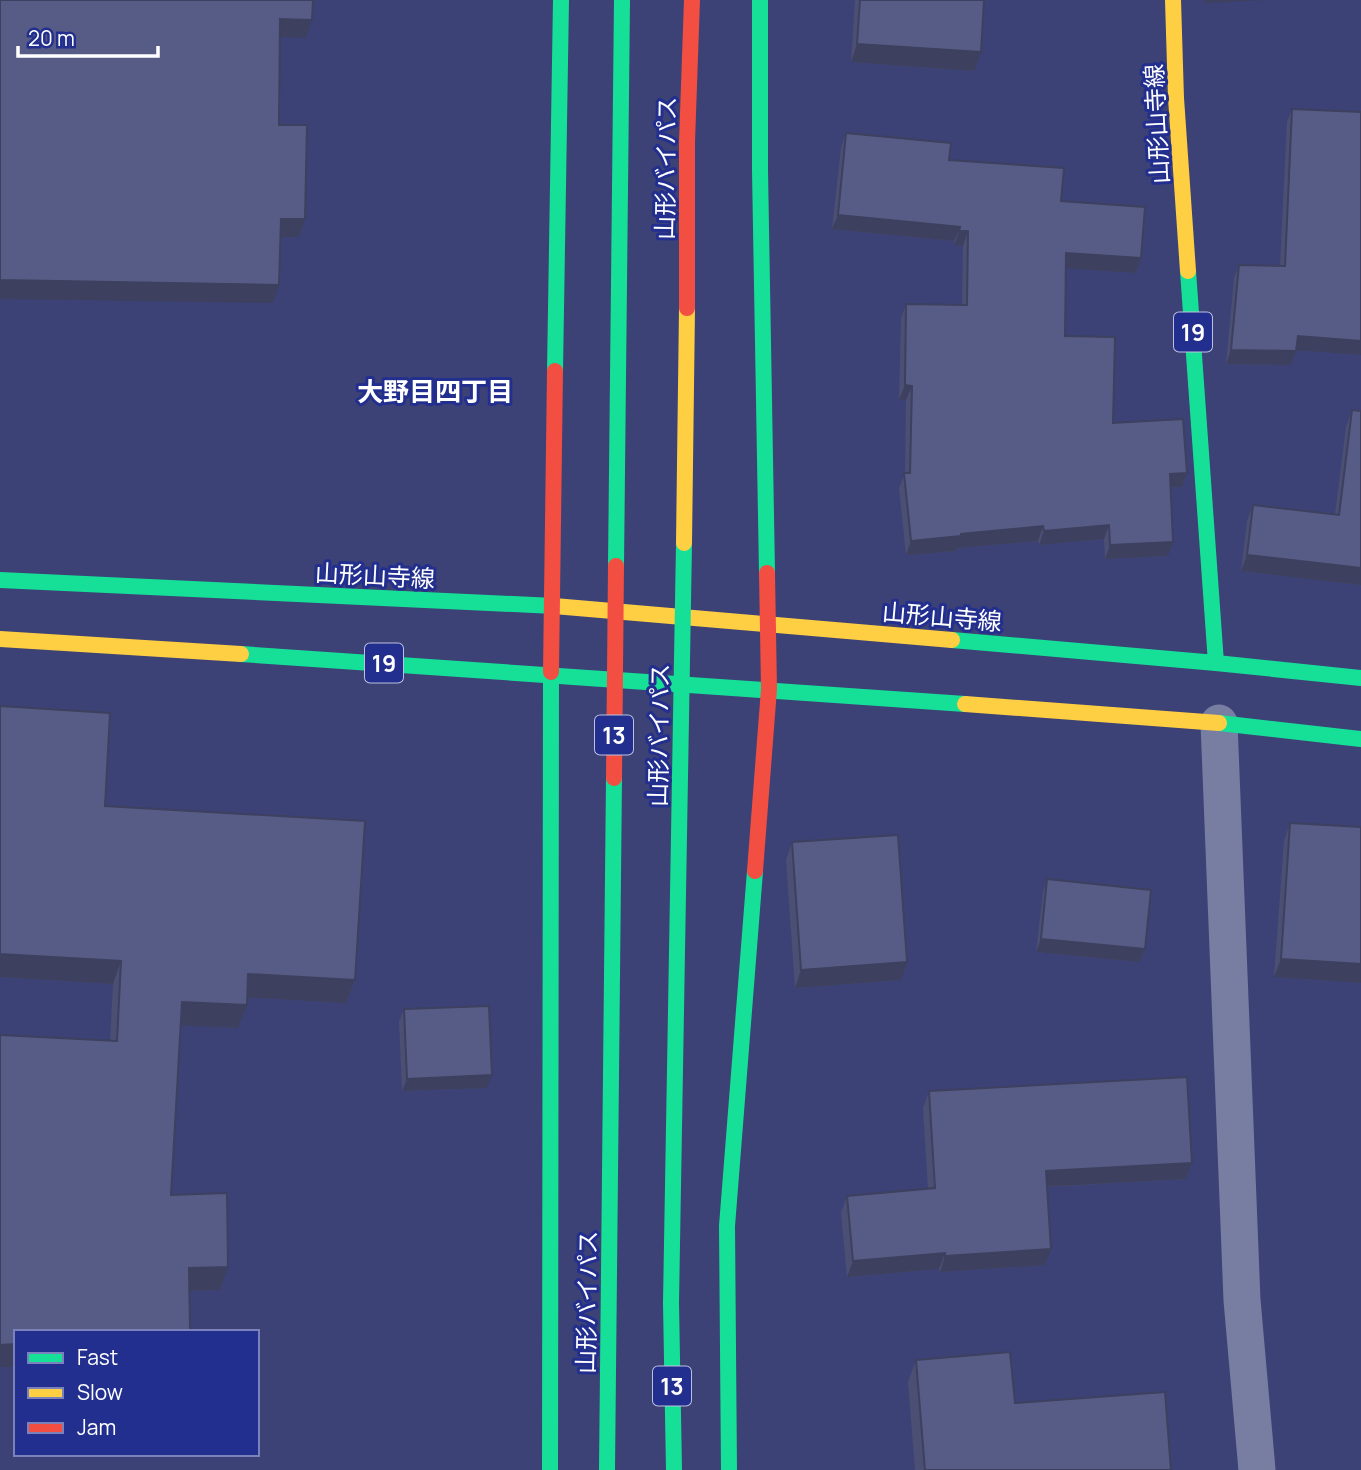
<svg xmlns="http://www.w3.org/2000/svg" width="1361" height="1470" font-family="Manrope,'Noto Sans JP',sans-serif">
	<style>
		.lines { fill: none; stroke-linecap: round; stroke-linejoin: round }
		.street { stroke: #787ea1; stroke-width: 37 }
		.fast { stroke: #16e098; stroke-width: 16 }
		.slow { stroke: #ffcf43; stroke-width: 16 }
		.jam { stroke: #f24e42; stroke-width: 16 }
		.fast-bridge { stroke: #16e098; stroke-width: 16 }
		.slow-bridge { stroke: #ffcf43; stroke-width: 16 }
		.jam-bridge { stroke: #f24e42; stroke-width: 16 }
		.wall { fill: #4b4f73 }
		.shaded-wall { fill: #3d405e }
		.building { fill: #575c86; stroke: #3d405e; stroke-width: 2 }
		.labels { text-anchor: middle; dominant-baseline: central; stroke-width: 6; stroke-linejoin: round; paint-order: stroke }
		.shield { fill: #232f8e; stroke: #bdc1dd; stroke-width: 2 }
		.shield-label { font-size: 23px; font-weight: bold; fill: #fff }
		.street-label { font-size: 24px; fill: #fff; stroke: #232f8e }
		.neighbourhood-label { font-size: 26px; font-weight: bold; fill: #fff; stroke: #232f8e }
	</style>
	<rect width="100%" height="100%" fill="#3c4276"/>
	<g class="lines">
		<!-- street -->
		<path class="street" d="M1219,723L1242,1300L1257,1470"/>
		<!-- fast -->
		<g class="fast">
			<path d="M760,0V170L767,573"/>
			<path d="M555,371L561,0"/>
			<path d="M0,580L554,606"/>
			<path d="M952,640L1216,663L1188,271"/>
			<path d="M241,654L965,704"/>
			<path d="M1216,663L1361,678"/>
			<path d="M1219,723L1361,739"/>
			<path d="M671,1303L674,1470"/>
			<path d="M550,1470L551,672"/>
			<path d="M729,1470L727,1226L755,871"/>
		</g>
		<!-- slow -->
		<g class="slow">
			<path d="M1173,0L1176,98L1188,271"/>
			<path d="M554,606L952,640"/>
			<path d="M0,639L241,654"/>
			<path d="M965,704L1219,723"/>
		</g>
		<!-- jam -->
		<g class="jam">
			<path d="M551,672L555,371"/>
			<path d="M755,871L769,689L767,573"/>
		</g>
		<!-- fast-bridge -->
		<g class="fast-bridge">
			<path d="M616,566L622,0"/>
			<path d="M671,1303L684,543"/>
			<path d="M607,1470L614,778"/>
		</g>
		<!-- slow-bridge -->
		<path class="slow-bridge" d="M684,543L687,308"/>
		<!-- jam-bridge -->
		<g class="jam-bridge">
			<path d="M687,308V142L692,0"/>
			<path d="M614,778L616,566"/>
		</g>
	</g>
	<!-- wall -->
	<g class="wall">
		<path d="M855,0H984L974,71L851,62Z"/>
		<path d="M1292,109L1361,355L1296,350L1291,365L1226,364L1234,278L1239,265L1280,266L1287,122Z"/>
		<path d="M846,133L949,160L1061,201L1141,258L1136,273L1066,268L1065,336L1113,423L1187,473L1182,487L1170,488L1168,556L1105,559L1104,539L1039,545L1038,541L957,548L956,551L906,555L899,488L905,473L906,400H899L901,319L906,304L962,305L963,246L954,245V241L832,229L841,148Z"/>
		<path d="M1352,410L1361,585L1241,571L1247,521L1253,505L1335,514L1346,427Z"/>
		<path d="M0,706L105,806L355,980L346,1003L247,997L238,1028L181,1025L171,1195L228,1267L220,1290L189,1291L16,1332V1367H0V1035L110,1041L113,984L0,977Z"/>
		<path d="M1290,823L1361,983L1274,977L1284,841Z"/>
		<path d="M792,842L901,980L795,988L786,860Z"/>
		<path d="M1047,879L1145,949L1140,962L1036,952L1043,892Z"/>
		<path d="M404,1009L487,1088L402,1091L399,1022Z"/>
		<path d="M929,1091L1192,1163L1186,1179L1047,1187L1045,1265L940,1272L939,1269L847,1277L841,1213L847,1196L928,1189L923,1108Z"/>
		<path d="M916,1360L1015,1403L1171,1470H915L908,1382Z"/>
	</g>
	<!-- shaded-wall -->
	<g class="shaded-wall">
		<path d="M1205,0H1267L1204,3Z"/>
		<path d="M280,19L312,20L306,38L274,37Z"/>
		<path d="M857,44L981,52L974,71L851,62Z"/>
		<path d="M838,215L960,227L954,241L832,229Z"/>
		<path d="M281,219H305L299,237H274Z"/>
		<path d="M959,231H968L963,246L954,245Z"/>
		<path d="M1066,253L1141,258L1136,273L1061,268Z"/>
		<path d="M0,280L279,285L273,303L0,299Z"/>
		<path d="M1298,336L1361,341V355L1293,350Z"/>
		<path d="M1231,350L1296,351L1291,365L1226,364Z"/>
		<path d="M905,385L912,386L906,400H899Z"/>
		<path d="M1187,473L1182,487L1165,488L1170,474Z"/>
		<path d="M1109,525L1104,539L1039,545L1044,531Z"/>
		<path d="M1043,526L1038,541L957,548L956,551L906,555L911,541L961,534Z"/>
		<path d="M1173,542L1168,556L1105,559L1110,545Z"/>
		<path d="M1247,555L1361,568V585L1241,571Z"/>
		<path d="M1041,939L1145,949L1140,962L1036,952Z"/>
		<path d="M0,954L121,961L113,984L0,977Z"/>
		<path d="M1281,959L1361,964V983L1274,977Z"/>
		<path d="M907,962L901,980L795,988L801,970Z"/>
		<path d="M248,974L355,980L346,1003L240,997Z"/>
		<path d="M182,1002L247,1005L238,1028L174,1025Z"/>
		<path d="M492,1075L487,1088L402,1091L407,1079Z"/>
		<path d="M1192,1163L1186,1179L1040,1187L1046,1171Z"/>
		<path d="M1051,1249L1045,1265L940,1272L945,1256Z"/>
		<path d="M945,1253L939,1269L847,1277L853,1261Z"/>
		<path d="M228,1267L220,1290L180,1291L189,1268Z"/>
		<path d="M16,1344V1367H0V1345Z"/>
	</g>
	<!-- building -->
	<g class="building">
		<path d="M0,0H313L312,20L280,19L279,125H307L305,219H281L279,285L0,280Z"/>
		<path d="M860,0H984L981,52L857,44Z"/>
		<path d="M1292,109L1361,112V341L1298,336L1296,351L1231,350L1239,265L1285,266Z"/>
		<path d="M846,133L951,143L949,160L1064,168L1061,201L1145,207L1141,258L1066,253L1065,336L1115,337L1113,423L1183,419L1187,473L1170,474L1173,542L1110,545L1109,525L1044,531L1043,526L961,534V536L911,541L904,473H910L912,386L905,385L906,304L967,305L968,231H959L960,227L838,215Z"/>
		<path d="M1352,410L1361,411V568L1247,555L1253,505L1339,515Z"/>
		<path d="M0,706L110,713L105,806L365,821L355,980L248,974L247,1005L182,1002L171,1195L227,1193L228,1267L189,1268L190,1332H16V1344L0,1345V1035L117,1041L121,961L0,954Z"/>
		<path d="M1290,823L1361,827V964L1281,959Z"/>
		<path d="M898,835L907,962L801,970L792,842Z"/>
		<path d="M1047,879L1151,890L1145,949L1041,939Z"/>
		<path d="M489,1006L492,1075L407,1079L404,1009Z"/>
		<path d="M1187,1077L1192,1163L1046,1171L1051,1249L945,1256V1253L853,1261L847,1196L935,1188L929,1091Z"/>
		<path d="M1010,1352L1015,1403L1165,1392L1171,1470H925L916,1360Z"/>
	</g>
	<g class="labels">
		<!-- shield labels -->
		<g class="shield">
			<rect x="1174" y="312.5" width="38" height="39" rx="5"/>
			<rect x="365" y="643.5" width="38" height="39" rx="5"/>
			<rect x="595" y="715.5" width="38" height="39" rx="5"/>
			<rect x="653" y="1366.5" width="38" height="39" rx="5"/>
		</g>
		<g class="shield-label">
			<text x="1193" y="332">19</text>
			<text x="384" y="663">19</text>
			<text x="614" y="735">13</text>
			<text x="672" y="1386">13</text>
		</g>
		<!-- street labels -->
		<g class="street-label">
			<text transform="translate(1156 124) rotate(-93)">山形山寺線</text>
			<text transform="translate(665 168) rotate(-89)">山形バイパス</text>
			<text transform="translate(375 575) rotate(3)">山形山寺線</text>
			<text transform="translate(942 616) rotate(5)">山形山寺線</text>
			<text transform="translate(658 735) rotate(-89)">山形バイパス</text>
			<text transform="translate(586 1302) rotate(-89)">山形バイパス</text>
		</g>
		<!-- neighbourhood labels -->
		<g class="neighbourhood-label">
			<text x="435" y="391">大野目四丁目</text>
		</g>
	</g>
	<!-- legend -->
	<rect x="14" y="1330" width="245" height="126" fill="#232f8e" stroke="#7b82bb" stroke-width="2"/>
	<rect x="28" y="1353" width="35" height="10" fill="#16e098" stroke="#7b82bb" stroke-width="2"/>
	<text x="77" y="1365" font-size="21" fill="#ffffff">Fast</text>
	<rect x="28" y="1388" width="35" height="10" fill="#ffcf43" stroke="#7b82bb" stroke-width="2"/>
	<text x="77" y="1400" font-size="21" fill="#ffffff">Slow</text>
	<rect x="28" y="1423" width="35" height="10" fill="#f24e42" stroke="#7b82bb" stroke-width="2"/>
	<text x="77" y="1435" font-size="21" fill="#ffffff">Jam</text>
	<!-- scale -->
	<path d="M18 46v10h140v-10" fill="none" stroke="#ffffff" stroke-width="3.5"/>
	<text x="28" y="46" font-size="21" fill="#ffffff" stroke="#232f8e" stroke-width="5" paint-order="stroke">20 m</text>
</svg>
